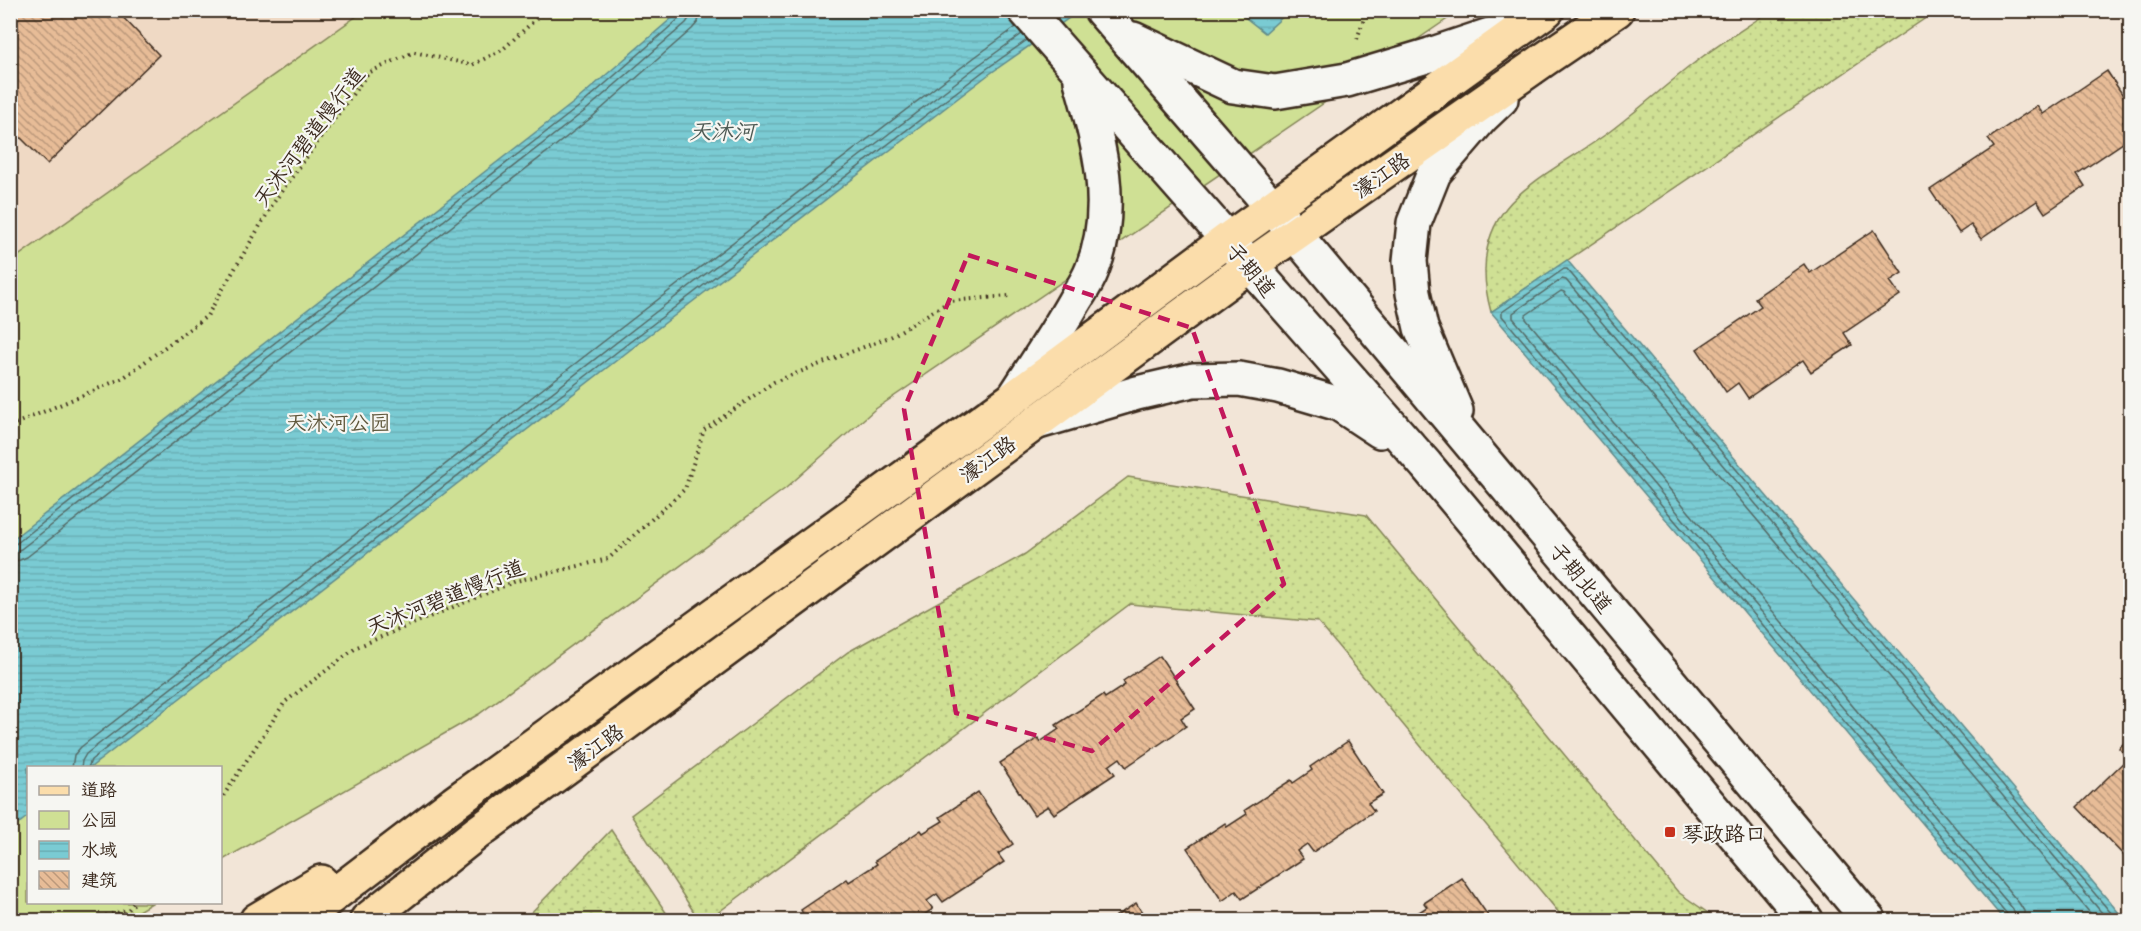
<svg xmlns="http://www.w3.org/2000/svg" width="2141" height="931" font-family="Mali,'LXGW WenKai TC',sans-serif">
	<style>
		.built { fill: #efd9c4 }
		.grass { fill: url(#grass-dots); stroke: #858559; stroke-width: 1.5 }
		.park { fill: #cfe094; stroke: #858559; stroke-width: 1.5 }
		.water { fill: url(#water-rules); stroke: #618b8b; stroke-width: 1.5 }
		.lines { fill: none; stroke-linecap: round; stroke-linejoin: round }
		.shore { stroke: #546a66; stroke-width: 1.5 }
		.building { fill: url(#building-back-hatch); stroke: #3b2a1e; stroke-width: 1.5 }
		.minor-casing { stroke: #3b2a1e; stroke-width: 38 }
		.major-casing { stroke: #3b2a1e; stroke-width: 38 }
		.path { stroke: #3b2a1e; stroke-width: 4; stroke-dasharray: 1.5 4.5; stroke-linecap: butt }
		.minor { stroke: #f6f6f2; stroke-width: 33 }
		.major { stroke: #fbddab; stroke-width: 33 }
		.marked { fill: none; stroke: #c2185b; stroke-width: 4.5; stroke-dasharray: 12 8; stroke-linejoin: round }
		.poi-dot { fill: #c8321e; stroke: #f6f6f2; stroke-width: 2 }
		.labels { text-anchor: middle; dominant-baseline: central; stroke-width: 4.5; stroke-linejoin: round; paint-order: stroke }
		.street-label { font-size: 21px; fill: #3b2a1e; stroke: #f6f6f2 }
		.park-label { font-size: 21px; fill: #60583c; stroke: #f6f6f2 }
		.poi-label { font-size: 21px; fill: #3b2a1e; stroke: #f6f6f2; text-anchor: start }
		.water-label { font-size: 22px; font-style: italic; fill: #4e5a54; stroke: #f6f6f2 }
	</style>
	<defs>
		<pattern id="grass-dots" width="8" height="8" patternUnits="userSpaceOnUse" patternTransform="scale(1.5)"><rect width="8" height="8" fill="#cfe094"/><path d="M2 2h.1M6 6h.1" fill="none" stroke="#b3c07f" stroke-width="1.8" stroke-linecap="round"/></pattern>
		<pattern id="water-rules" width="6" height="5" patternUnits="userSpaceOnUse" patternTransform="scale(1.5)"><rect width="6" height="5" fill="#7acbd3"/><path d="M0 2.5h6" fill="none" stroke="#6aaeb5"/></pattern>
		<pattern id="building-back-hatch" width="6" height="6" patternUnits="userSpaceOnUse" patternTransform="scale(1.5)"><rect width="6" height="6" fill="#e7bc97"/><path d="M-1 5l2 2M0 0l6 6M5-1l2 2" fill="none" stroke="#bc997b"/></pattern>
	</defs>
	<rect width="100%" height="100%" fill="#f2e5d7"/>
	<filter id="ink" filterUnits="userSpaceOnUse"><feTurbulence type="fractalNoise" baseFrequency=".0167" numOctaves="2"/><feDisplacementMap in="SourceGraphic" scale="12" xChannelSelector="R" yChannelSelector="G"/><feConvolveMatrix kernelMatrix="1 2 1 2 8 2 1 2 1" color-interpolation-filters="sRGB"/></filter>
	<g filter="url(#ink)">
		<!-- built -->
		<path class="built" d="M11,11H364L11,262Z"/>
		<!-- grass -->
		<g class="grass">
			<path d="M1770,11H1936L1491,312C1481,276 1482,239 1506,208C1528,180 1580,154 1609,132C1641,108 1670,81 1702,57C1724,41 1748,26 1770,11Z"/>
			<path d="M1128,477L1366,515L1678,892L1718,920H1565L1318,622L1130,604L708,920H699L631,815L848,652L1025,554Z"/>
			<path d="M611,830L671,920H524Z"/>
		</g>
		<!-- park -->
		<path class="park" d="M364,11H1459L874,410L786,488L479,714L221,861L220,768H28V902L152,903L123,920H11L10,262Z"/>
		<!-- water -->
		<g class="water">
			<path d="M680,11H1079L988,75L657,329L91,767L28,768V816L11,830L10,541L577,100Z"/>
			<path d="M1237,11H1289L1265,33Z"/>
			<path d="M1567,260L2125,920H2004L1491,312Z"/>
		</g>
		<g class="lines">
			<!-- shore -->
			<g class="shore">
				<path d="M10,545L17,543L581,105L681,17L683,10"/>
				<path d="M10,553L21,549L586,110L686,23L690,17L691,10"/>
				<path d="M10,562L20,560L27,557L591,118L692,29L698,22L700,10"/>
				<path d="M72,768L74,755L81,747L643,311L975,57L1016,27"/>
				<path d="M81,768L82,761L86,754L648,318L980,64L1022,34"/>
				<path d="M88,768L91,760L653,324L985,70L1027,40"/>
				<path d="M2008,920L2007,914L1502,316V312L1564,269H1567L2117,920"/>
				<path d="M2016,920L2013,909L1513,318V313L1562,279L1566,280L2108,920"/>
				<path d="M2025,920L2024,911L2019,903L1526,319V315L1561,291L1564,292L2096,920"/>
			</g>
		</g>
		<!-- building -->
		<g class="building">
			<path d="M10,10H116L159,55L47,164L10,127Z"/>
			<path d="M2107,71L2130,106V117L2123,122L2130,132V138L2077,174L2085,186L2045,213L2037,201L1981,239L1971,225L1959,233L1930,190L1994,147L1988,139L2037,106L2043,114Z"/>
			<path d="M1874,230L1902,273L1890,281L1900,295L1844,333L1852,345L1811,372L1803,360L1748,398L1738,383L1726,392L1697,349L1761,306L1755,298L1804,264L1810,273Z"/>
			<path d="M1160,656L1195,709L1181,718L1186,726L1126,767L1120,758L1109,766L1115,774L1054,814L1048,806L1034,815L1000,763L1038,738L1040,742L1059,729L1056,725L1103,695L1105,698L1125,685L1123,681Z"/>
			<path d="M2130,737V856L2127,859L2077,807L2128,758L2119,748Z"/>
			<path d="M1348,741L1383,794L1368,803L1374,811L1313,852L1307,844L1297,851L1303,859L1242,899L1236,891L1222,901L1187,848L1225,823L1227,827L1247,814L1245,810L1291,780L1293,783L1312,770L1310,767Z"/>
			<path d="M978,792L1013,844L998,854L1004,862L943,902L937,894L927,901L933,909L916,920H793L803,914L801,910L847,879L849,882L877,864L875,861L921,830L923,833L943,821L940,817Z"/>
			<path d="M1462,878L1491,920H1398L1405,916L1408,919L1427,907L1424,903Z"/>
			<path d="M1136,903L1147,920H1110Z"/>
		</g>
		<g class="lines">
			<defs>
				<g id="minor">
					<path d="M1025,10L1426,465L1806,920"/>
					<path d="M1101,10L1273,208L1869,920"/>
					<path d="M1133,39L1233,86L1275,92L1347,80L1430,55L1520,25"/>
					<path d="M1015,396C1035,365 1056,334 1074,302C1080,292 1088,281 1092,270C1117,208 1099,142 1081,81"/>
					<path d="M1456,411L1421,328L1413,293L1410,261L1414,223L1434,173L1482,117L1501,99"/>
					<path d="M1038,422L1137,393L1193,380L1239,379L1278,386L1339,404L1380,431"/>
				</g>
				<g id="major">
					<path d="M257,920L321,882"/>
					<path d="M301,920L454,803L1015,397L1227,240L1547,10"/>
					<path d="M367,920L478,832L1249,266L1545,59L1617,10"/>
				</g>
			</defs>
			<!-- minor casing -->
			<use href="#minor" class="minor-casing"/>
			<!-- major casing -->
			<use href="#major" class="major-casing"/>
			<!-- path -->
			<g class="path">
				<path d="M1357,39L1367,10"/>
				<path d="M10,426L123,378L207,316L274,202L368,73L414,52L472,65L502,50L546,10"/>
				<path d="M220,801L285,702L357,647L516,581L608,559L685,489L704,430L774,382L892,336L950,301L1009,296"/>
				<path d="M117,913L123,920"/>
				<path d="M88,920L128,910L135,902"/>
			</g>
			<!-- minor -->
			<use href="#minor" class="minor"/>
			<!-- major -->
			<use href="#major" class="major"/>
		</g>
	</g>
	<!-- marked area -->
	<path class="marked" d="M968,255L1192,328L1284,584L1092,751L956,713L904,409Z"/>
	<!-- markers -->
	<rect class="poi-dot" x="1664" y="826" width="12" height="12" rx="3"/>
	<g class="labels">
		<!-- street labels -->
		<g class="street-label">
			<text transform="translate(308 136) rotate(-53)">天沐河碧道慢行道</text>
			<text transform="translate(1381 174) rotate(-35)">濠江路</text>
			<text transform="translate(1252 269) rotate(50)">子期道</text>
			<text transform="translate(987 458) rotate(-36)">濠江路</text>
			<text transform="translate(1582 577) rotate(50)">子期北道</text>
			<text transform="translate(445 596) rotate(-22)">天沐河碧道慢行道</text>
			<text transform="translate(595 746) rotate(-36)">濠江路</text>
		</g>
		<!-- park labels -->
		<g class="park-label">
			<text x="338" y="421">天沐河公园</text>
		</g>
		<!-- poi labels -->
		<g class="poi-label">
			<text x="1682" y="832">琴政路口</text>
		</g>
		<!-- water labels -->
		<g class="water-label">
			<text x="722" y="130">天沐河</text>
		</g>
	</g>
	<!-- margin -->
	<rect width="2141" height="931" fill="none" stroke="#f6f6f2" stroke-width="36"/>
	<rect x="18" y="18" width="2105" height="895" fill="none" stroke="#3b2a1e" stroke-width="2" filter="url(#ink)"/>
	<!-- legend -->
	<rect x="27" y="766" width="195" height="138" fill="#f6f6f2" stroke="#aba49d" stroke-width="1.5"/>
	<rect x="39" y="786" width="30" height="9" fill="#fbddab" stroke="#aba49d" stroke-width="1.5"/>
	<text x="81" y="796" font-size="18" fill="#3b2a1e">道路</text>
	<rect x="39" y="811" width="30" height="18" fill="#cfe094" stroke="#aba49d" stroke-width="1.5"/>
	<text x="81" y="826" font-size="18" fill="#3b2a1e">公园</text>
	<rect x="39" y="841" width="30" height="18" fill="url(#water-rules)" stroke="#aba49d" stroke-width="1.5"/>
	<text x="81" y="856" font-size="18" fill="#3b2a1e">水域</text>
	<rect x="39" y="871" width="30" height="18" fill="url(#building-back-hatch)" stroke="#aba49d" stroke-width="1.5"/>
	<text x="81" y="886" font-size="18" fill="#3b2a1e">建筑</text>
</svg>
